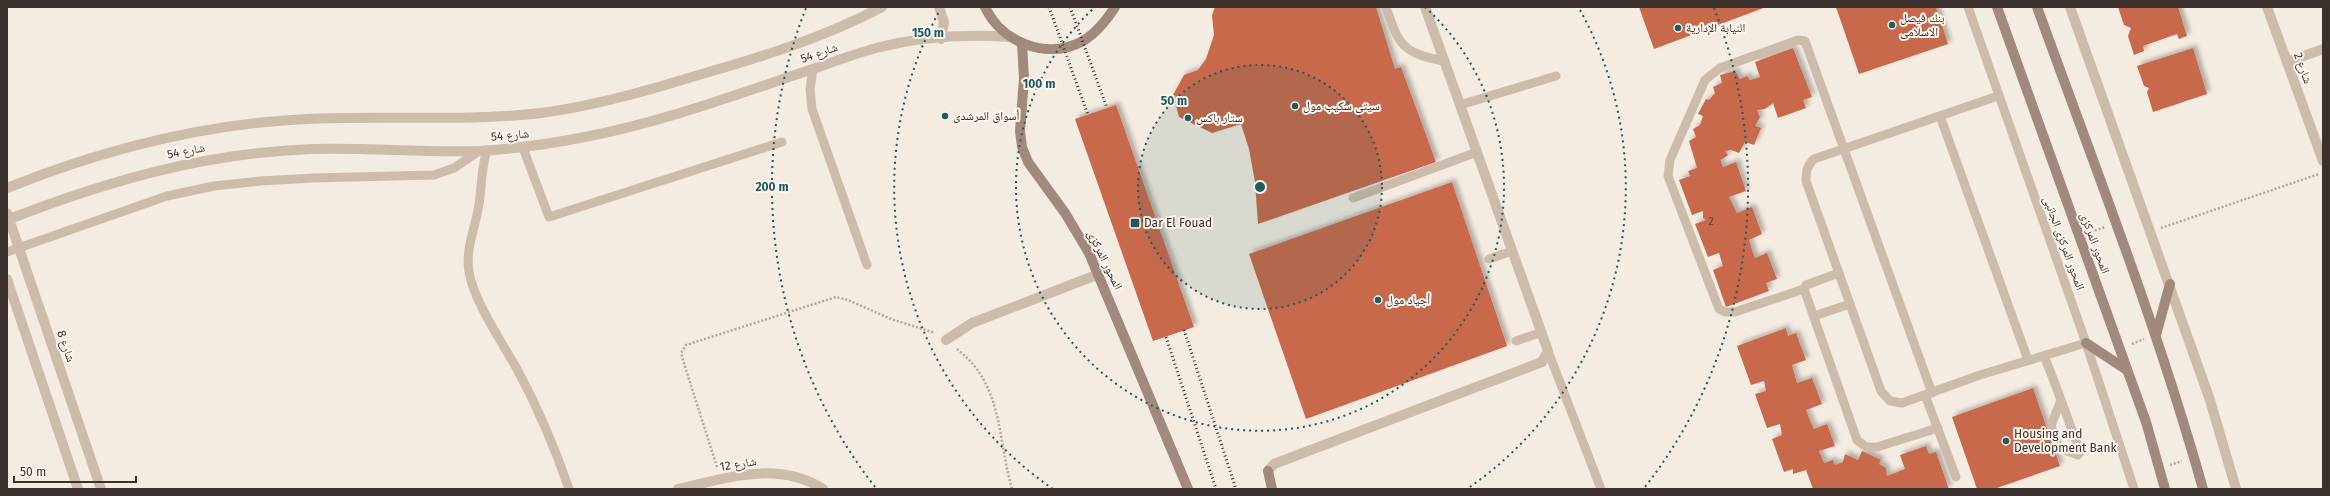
<svg xmlns="http://www.w3.org/2000/svg" width="2330" height="496" font-family="'Fira Sans','Noto Naskh Arabic',sans-serif">
	<style>
		.building { fill: #c8694b; filter: url(#shadow) }
		.lines { fill: none; stroke-linecap: round; stroke-linejoin: round }
		.path { stroke: #b9a596; stroke-width: 2.5; stroke-dasharray: 2 2; stroke-linecap: butt }
		.service { stroke: #cdbbac; stroke-width: 9 }
		.minor { stroke: #cdbbac; stroke-width: 10 }
		.tertiary { stroke: #cdbbac; stroke-width: 10 }
		.secondary { stroke: #a18a7d; stroke-width: 10 }
		.rail { stroke: #3b302b; stroke-width: 3; stroke-dasharray: 1 3; stroke-linecap: butt }
		.ring { fill: none; stroke: #1f5a5e; stroke-width: 2; stroke-dasharray: 2 4 }
		.poi-dot { fill: #1f5a5e; stroke: #fbf5ee; stroke-width: 1.5 }
		.labels { text-anchor: middle; dominant-baseline: central; stroke-width: 4; stroke-linejoin: round; paint-order: stroke }
		.number-label { font-size: 10px; fill: #5e3e33 }
		.poi-label { font-size: 12px; fill: #3b302b; stroke: #fbf5ee; text-anchor: start }
		.street-label { font-size: 12px; fill: #3b302b; stroke: #fbf5ee }
		.centre { fill: #1f5a5e; stroke: #fbf5ee; stroke-width: 2 }
		.ring-label { font-size: 12px; text-anchor: middle; font-weight: bold; fill: #1f5a5e; stroke: #fbf5ee; stroke-width: 4; stroke-linejoin: round; paint-order: stroke }
	</style>
	<defs>
		<filter id="shadow"><feDropShadow dx="3.5" dy="-3.5" stdDeviation="2" flood-color="#0004"/></filter>
	</defs>
	<rect width="100%" height="100%" fill="#f4ebe1"/>
	<!-- building -->
	<g class="building">
		<path d="M1215,7H1376L1395,69L1401,67L1436,162L1258,224L1255,182L1249,149L1241,124L1212,133L1179,117L1173,95L1184,75L1198,70L1206,59L1214,35L1212,15Z"/>
		<path d="M1639,7H1766L1654,49Z"/>
		<path d="M1836,7H1936L1948,44L1859,74Z"/>
		<path d="M2118,7H2178L2187,36L2179,39L2177,34L2143,46L2144,51L2134,55L2128,36L2131,28L2124,25Z"/>
		<path d="M1793,48L1812,97L1803,100L1806,108L1778,118L1773,103L1765,109L1757,110L1760,117L1755,126L1761,128L1754,145L1745,142L1739,153L1731,150L1725,151L1728,155L1721,160L1720,159L1723,167L1736,162L1746,191L1729,197L1737,213L1752,207L1762,234L1749,240L1752,250L1755,258L1767,253L1777,279L1766,283L1769,291L1726,307L1713,270L1723,266L1719,253L1708,257L1695,224L1706,220L1703,218V211L1692,215L1679,180L1690,176L1688,171L1697,168L1689,141L1696,137L1693,129L1700,125L1703,116L1698,114L1706,99L1709,100L1715,93L1713,87L1722,83L1720,75L1735,71L1740,79L1747,76L1750,80L1760,77L1755,62Z"/>
		<path d="M2193,48L2207,94L2153,112L2147,92L2149,88L2144,86L2137,66Z"/>
		<path d="M1116,105L1194,327L1153,341L1075,119Z"/>
		<path d="M1452,182L1507,346L1306,419L1249,254Z"/>
		<path d="M1786,328L1788,336L1796,333L1806,360L1792,365L1797,383L1812,378L1822,404L1806,410L1809,418L1814,429L1827,424L1835,446L1819,451L1824,463L1833,460L1835,465L1843,462L1845,454L1858,460L1862,451L1881,460L1879,464L1886,468L1887,476L1905,469L1900,455L1926,446L1929,454L1936,452L1949,489H1813L1806,470L1793,474V469L1784,472L1772,439L1782,435L1780,424L1767,428L1755,394L1766,391L1764,381L1751,385L1737,346Z"/>
		<path d="M2033,388L2060,466L1994,489H1977L1952,417Z"/>
	</g>
	<g class="lines">
		<!-- path -->
		<g class="path">
			<path d="M2161,228L2319,174"/>
			<path d="M2091,232L2105,227"/>
			<path d="M2132,344L2144,339"/>
			<path d="M957,349C1004,386 997,438 1012,489"/>
			<path d="M2170,465L2182,461"/>
			<path d="M717,467L682,357L681,353L686,345L836,297L848,300L891,319L935,333"/>
		</g>
		<!-- service -->
		<g class="service">
			<path d="M1386,7C1399,46 1403,53 1444,61"/>
			<path d="M1968,7L2086,343L2134,489"/>
			<path d="M813,69L810,89L812,109L867,265"/>
			<path d="M1998,96L1814,159C1807,166 1806,171 1806,181L1881,391L1890,401L1902,403L1980,375L2086,343"/>
			<path d="M1460,105L1556,76"/>
			<path d="M1940,116L2028,360"/>
			<path d="M523,148L549,217L782,142"/>
			<path d="M487,150C481,168 482,185 479,204C476,227 465,248 469,272C474,302 502,342 517,369C538,408 555,448 569,489"/>
			<path d="M1353,198L1477,152"/>
			<path d="M7,252L167,196L214,186L260,181L313,178L434,175L454,168L479,151"/>
			<path d="M1489,259L1512,251"/>
			<path d="M1839,273L1806,285L1804,289L1857,440L1866,447H1877L1938,428"/>
			<path d="M1804,289L1735,312H1725L1719,309L1668,176L1670,160L1705,80L1720,68L1798,40L1805,41L1932,393"/>
			<path d="M1814,316L1850,304"/>
			<path d="M1516,341L1542,332"/>
			<path d="M1548,351L1601,489"/>
			<path d="M2044,356C2057,387 2068,420 2080,452L2078,455L2059,448L2051,426L2061,400"/>
			<path d="M1925,395L1956,477"/>
		</g>
		<!-- minor -->
		<g class="minor">
			<path d="M939,7L944,22L941,39"/>
			<path d="M2267,7L2323,161"/>
			<path d="M2287,62L2323,49"/>
			<path d="M7,188C104,149 201,124 306,119C384,115 462,122 541,113C594,106 644,92 695,76C759,58 823,38 882,7"/>
			<path d="M7,213L101,489"/>
			<path d="M7,220C107,181 204,153 312,149C367,147 422,153 478,151C514,149 549,144 585,137C658,123 727,98 798,74C823,66 850,55 876,48C919,37 966,34 1009,37"/>
			<path d="M7,279L78,489"/>
			<path d="M946,340L972,323L1099,274"/>
			<path d="M1268,471L1274,464L1542,362L1548,351L1425,7"/>
			<path d="M678,489C727,478 777,460 823,489"/>
		</g>
		<!-- tertiary -->
		<path class="tertiary" d="M2070,7L2210,400L2236,489"/>
		<!-- secondary -->
		<g class="secondary">
			<path d="M985,7C1001,42 1046,60 1081,42C1096,34 1106,21 1115,7"/>
			<path d="M1997,7L2146,422L2165,489"/>
			<path d="M2037,7C2095,167 2157,325 2203,489"/>
			<path d="M1022,43L1024,79L1020,131L1022,147L1028,162L1065,213L1089,253L1188,489"/>
			<path d="M2156,335L2170,284"/>
			<path d="M2086,343L2127,370"/>
			<path d="M1268,471L1272,489"/>
		</g>
		<!-- rail -->
		<g class="rail">
			<path d="M1049,7L1088,115"/>
			<path d="M1070,7L1107,108"/>
			<path d="M1184,330L1236,489"/>
			<path d="M1166,337L1216,489"/>
		</g>
	</g>
	<!-- distance rings -->
	<circle cx="1260" cy="187" r="122" fill="#1f5a5e" fill-opacity=".12"/>
	<g class="ring">
		<circle cx="1260" cy="187" r="122"/>
		<path d="M1425 7A244 244 0 1 1 1095 7"/>
		<path d="M1053 489A366 366 0 0 1 940 10M1580 10A366 366 0 0 1 1467 489"/>
		<path d="M875 487A488 488 0 0 1 806 8M1714 8A488 488 0 0 1 1645 487"/>
	</g>
	<!-- markers -->
	<g class="poi-dot">
		<circle cx="1892" cy="25" r="4"/>
		<circle cx="1678" cy="28" r="4"/>
		<circle cx="1295" cy="106" r="4"/>
		<circle cx="945" cy="116" r="4"/>
		<circle cx="1188" cy="118" r="4"/>
		<rect x="1130" y="218" width="10" height="10" rx="2"/>
		<circle cx="1378" cy="300" r="4"/>
		<circle cx="2006" cy="441" r="4"/>
	</g>
	<g class="labels">
		<!-- number labels -->
		<g class="number-label">
			<text x="1711" y="222">2</text>
		</g>
		<!-- poi labels -->
		<g class="poi-label">
			<text x="1900" y="18">بنك فيصل<tspan x="1900" dy="14">الاسلامى</tspan></text>
			<text x="1686" y="28">النيابة الإدارية</text>
			<text x="1303" y="106">سيتى سكيب مول</text>
			<text x="953" y="116">أسواق المرشدى</text>
			<text x="1196" y="118">ستار باكس</text>
			<text x="1144" y="223">Dar El Fouad</text>
			<text x="1386" y="300">أجياد مول</text>
			<text x="2014" y="434">Housing and<tspan x="2014" dy="14">Development Bank</tspan></text>
		</g>
		<!-- street labels -->
		<g class="street-label">
			<text transform="translate(819 53) rotate(-19)">شارع 54</text>
			<text transform="translate(2303 68) rotate(70)">شارع 2</text>
			<text transform="translate(510 135) rotate(-5)">شارع 54</text>
			<text transform="translate(186 151) rotate(-11)">شارع 54</text>
			<text transform="translate(2064 243) rotate(70)">المحور المركزى الجانبى</text>
			<text transform="translate(2095 243) rotate(70)">المحور المركزى</text>
			<text transform="translate(1105 260) rotate(64)">المحور المركزى</text>
			<text transform="translate(66 346) rotate(71)">شارع 8</text>
			<text transform="translate(738 464) rotate(-9)">شارع 12</text>
		</g>
	</g>
	<circle cx="1260" cy="187" r="6" class="centre"/>
	<g class="ring-label">
		<text x="928" y="37">150 m</text>
		<text x="1039" y="88">100 m</text>
		<text x="1174" y="105">50 m</text>
		<text x="772" y="191">200 m</text>
	</g>
	<!-- border -->
	<rect width="2330" height="496" fill="none" stroke="#3b302b" stroke-width="16"/>
	<!-- scale -->
	<path d="M14 476v6h122v-6" fill="none" stroke="#3b302b" stroke-width="2"/>
	<text x="20" y="476" font-size="12" fill="#3b302b" stroke="#fbf5ee" stroke-width="3" paint-order="stroke">50 m</text>
</svg>
